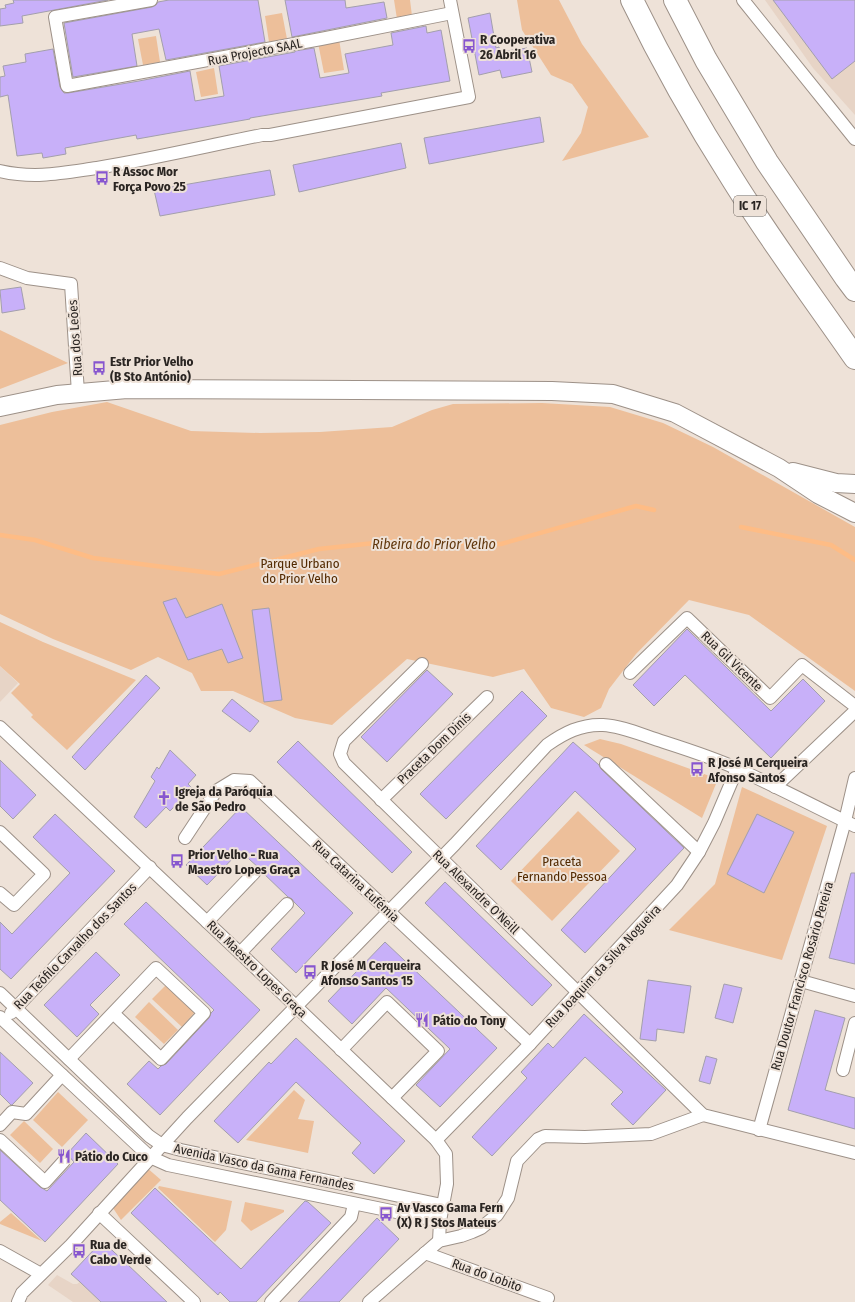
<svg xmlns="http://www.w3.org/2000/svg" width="855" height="1302" font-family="'Fira Sans Condensed',sans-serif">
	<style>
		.built { fill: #e7d4c6 }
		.green { fill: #edbf9a }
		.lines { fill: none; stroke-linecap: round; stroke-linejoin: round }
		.stream { stroke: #febc85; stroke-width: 4.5 }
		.building { fill: #c8b0f9; stroke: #a39fac }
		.street-casing { stroke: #9d9188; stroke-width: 14 }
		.secondary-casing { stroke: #9d9188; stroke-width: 20 }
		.highway-casing { stroke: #9d9188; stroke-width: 24 }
		.street { stroke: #fff; stroke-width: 12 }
		.secondary { stroke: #fff; stroke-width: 18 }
		.highway { stroke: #fff; stroke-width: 22 }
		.labels { text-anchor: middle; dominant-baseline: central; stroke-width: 4; stroke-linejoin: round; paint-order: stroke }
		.shield { fill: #eee2d8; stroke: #655e59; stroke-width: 1 }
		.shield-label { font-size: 12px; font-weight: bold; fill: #2a2522 }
		.poi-label { font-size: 13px; font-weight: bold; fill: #2a2522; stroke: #eee2d8; text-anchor: start }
		.street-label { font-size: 13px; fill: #2a2522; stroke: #eee2d8 }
		.park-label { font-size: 13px; fill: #532a00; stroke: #eee2d8 }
		.water-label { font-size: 14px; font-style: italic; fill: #61370c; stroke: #eee2d8 }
	</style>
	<rect width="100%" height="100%" fill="#eee2d8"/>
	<!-- built -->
	<g class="built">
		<path d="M765,0H855V115L813,68Z"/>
		<path d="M0,666L18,683L0,702Z"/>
		<path d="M57,1275L73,1284H77L80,1282L117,1302H73L48,1285Z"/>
	</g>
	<!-- green -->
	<g class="green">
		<path d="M394,0H410L412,16L397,19Z"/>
		<path d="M517,0H559L582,44L649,137L562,161L581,133L588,107L572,84L551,75L522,30Z"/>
		<path d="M282,13L287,39L269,42L265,16Z"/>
		<path d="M156,36L160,62L143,65L138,39Z"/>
		<path d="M339,39L344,70L324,73L318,43Z"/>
		<path d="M214,68L218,94L201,97L196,72Z"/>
		<path d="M0,330L68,363L0,389Z"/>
		<path d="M107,402L191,431L260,433L320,432L392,427L432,410L453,404L542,403L610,407L663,423L713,447L855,527V691L749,615L689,600L636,654L609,689L601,708L584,717L551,708L524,669L493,677L407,659L332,725L295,718L233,691H201L192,673L158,657L131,670L53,639L0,614V425L52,412Z"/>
		<path d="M0,622L43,642L136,680L67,750L31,717L33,715L11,693L20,684L0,666Z"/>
		<path d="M600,739L621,744L718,779L702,818L584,745Z"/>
		<path d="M742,787L827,826L782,960L669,930L715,884Z"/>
		<path d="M578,811L620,851L552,921L511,881Z"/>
		<path d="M166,985L195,1012L182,1027L152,999Z"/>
		<path d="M149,1002L178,1030L164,1044L135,1017Z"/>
		<path d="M294,1090L305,1100L298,1119L314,1121L308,1153L246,1140Z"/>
		<path d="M58,1092L88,1120L62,1147L33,1120Z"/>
		<path d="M24,1121L53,1149L40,1163L10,1135Z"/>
		<path d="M146,1167L161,1180L121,1220L113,1208Z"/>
		<path d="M159,1186L232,1201L226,1230L215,1242L158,1188Z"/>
		<path d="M245,1202L284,1210V1212L251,1231L241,1221Z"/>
		<path d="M11,1213L42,1241L0,1224V1222Z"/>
	</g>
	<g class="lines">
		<!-- stream -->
		<g class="stream">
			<path d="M741,527L831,545L855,560"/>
			<path d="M0,535L35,540L93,558L219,574L319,549L393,541L501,544L636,506L654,510"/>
		</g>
	</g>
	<!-- building -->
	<g class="building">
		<path d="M13,0H108L22,16L23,23L0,26V9L6,8L5,5L14,3Z"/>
		<path d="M169,0H258L265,42L166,60L159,29L132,34L137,66L73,77L64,23L152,7L156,5L158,2Z"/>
		<path d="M285,0H345L346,8L384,2L387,18L292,37Z"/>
		<path d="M773,0H855V61L832,79Z"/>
		<path d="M490,13L496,48L499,47L500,52L527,48L532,72L502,78L500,70L479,75L468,18Z"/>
		<path d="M426,26L427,33L441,30L450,81L381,93L382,96L250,118V119L137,139L136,135L65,148L66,154L43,158L42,153L17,156L8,95L0,97V77L5,76L3,66L26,62L25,54L53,49L60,87L64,93H68L139,81L190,71L195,101L224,96L219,66L295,52V51L314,48L320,78L349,73L345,54L393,45L391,33Z"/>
		<path d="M540,117L544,142L429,164L424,138Z"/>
		<path d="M401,143L406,168L299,192L293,165Z"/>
		<path d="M270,170L275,195L160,216L154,190Z"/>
		<path d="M21,287L25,309L2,313L0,290Z"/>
		<path d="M176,598L186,618L222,604L243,658L228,663L222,649L188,660L163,602Z"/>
		<path d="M269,608L282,700L264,702L252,610Z"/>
		<path d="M687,629L771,711L803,679L825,701L771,758L685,675L654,706L633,685Z"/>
		<path d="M427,670L453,694L387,762L361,737Z"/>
		<path d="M146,675L160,688L85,770L72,757Z"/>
		<path d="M522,691L547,716L446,819L420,794Z"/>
		<path d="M232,699L259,721L250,732L222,711Z"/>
		<path d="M298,741L412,852L392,873L277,762Z"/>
		<path d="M573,742L599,765L601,769L684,848L585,953L561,930L636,849L575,791L501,870L476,846Z"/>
		<path d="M170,750L196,775L188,784L192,788L170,811L166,807L146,828L134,817L155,781L151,777L157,767L159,769Z"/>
		<path d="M0,760L36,795L13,819L0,806Z"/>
		<path d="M241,807L353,913L296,973L271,949L305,913L294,902L292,899L288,897L261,871L259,868L240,851L207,885L186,865Z"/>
		<path d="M55,814L115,871L11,979L0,969V922L12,934L70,873L33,837Z"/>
		<path d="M757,814L794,832L764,893L727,874Z"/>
		<path d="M851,873H855V964L829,958Z"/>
		<path d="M445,882L552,985L532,1006L425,903Z"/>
		<path d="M146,902L260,1010L160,1115L127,1084L149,1061L158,1069L161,1066L166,1064L209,1018L211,1013L214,1010L124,924Z"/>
		<path d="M385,942L497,1048L440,1107L416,1085L450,1049L386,988L352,1024L328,1001Z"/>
		<path d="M96,952L120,975L90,1005L99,1014L77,1037L44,1005Z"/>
		<path d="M648,980L691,986L684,1033L657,1029L656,1041L640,1039Z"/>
		<path d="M724,984L742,988L733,1023L715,1018Z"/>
		<path d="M815,1010L845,1018L825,1090L855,1098V1129L788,1110Z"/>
		<path d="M584,1014L666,1090L633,1125L611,1104L623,1092L585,1057L492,1156L472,1137L527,1078L521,1072L548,1043L553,1048Z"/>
		<path d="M296,1038L405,1141L374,1174L352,1153L361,1143L296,1082L238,1143L214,1121L269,1062L271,1064Z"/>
		<path d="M0,1052L33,1083L12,1105H11L0,1094Z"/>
		<path d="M706,1056L717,1059L710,1084L699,1081Z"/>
		<path d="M86,1133L118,1164L45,1242L0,1200V1150L40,1187L47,1191L74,1162L67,1154Z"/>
		<path d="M155,1188L241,1269L305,1201L308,1202L331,1223L256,1302H230L220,1292L218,1295L131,1213Z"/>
		<path d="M377,1218L399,1239L339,1302H298Z"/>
		<path d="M102,1241L126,1263L167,1302H101L80,1282L71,1274Z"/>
	</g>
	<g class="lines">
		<defs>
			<g id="street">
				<path d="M151,0L55,17L67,86L321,39L452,13"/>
				<path d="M743,0L855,139"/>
				<path d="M0,171C35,179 62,173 97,168C152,159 207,146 262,135H270L469,97L450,0"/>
				<path d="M0,268L27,278L71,284L78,393"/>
				<path d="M422,664L344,741L340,754L344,763L703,1115L855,1153"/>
				<path d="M630,673L687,618L770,698L802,665L855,706"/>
				<path d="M0,727L240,953L436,1140L446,1154L447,1184L440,1221L439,1241"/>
				<path d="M606,764L699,852"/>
				<path d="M775,787L855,711"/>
				<path d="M381,800L487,697"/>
				<path d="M0,832L44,874L14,905L0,893"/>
				<path d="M185,838L216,791L234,780L250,781L530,1044"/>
				<path d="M207,922L254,873"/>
				<path d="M240,953L287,904"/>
				<path d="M801,981L855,996"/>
				<path d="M0,993L149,1136L162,1145L181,1150L442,1205"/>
				<path d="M11,1013L150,867"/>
				<path d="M0,1017L150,1157L168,1165L440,1221"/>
				<path d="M341,1050L387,1002L438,1051L392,1098"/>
				<path d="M69,1059L156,968L204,1013L161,1059L113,1013"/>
				<path d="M843,1070L855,1023"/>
				<path d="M0,1125L12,1112L26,1114L62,1075"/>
				<path d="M759,1130L845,821L855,778"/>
				<path d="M0,1140L45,1182L64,1161"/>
				<path d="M436,1140L530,1044L677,885L699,852L714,823L737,769"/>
				<path d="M99,1213L194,1302"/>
				<path d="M0,1251L41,1274"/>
				<path d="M425,1253L548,1298"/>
				<path d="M18,1302L22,1293L71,1245L187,1118L455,844L547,745C564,733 581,724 603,725C623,726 644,736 664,742C689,750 714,758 738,769C777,787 816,807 855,826"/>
				<path d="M271,1302L351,1217L354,1204"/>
				<path d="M369,1302L439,1241L461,1236L472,1232L481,1228L497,1215L508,1198L517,1161L538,1139L545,1136L585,1137L651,1134L703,1115"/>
			</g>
			<g id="secondary">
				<path d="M0,407L57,395L127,389L552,391L613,394L675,413L779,468L818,494L855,513"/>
				<path d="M793,472L836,483L855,484"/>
			</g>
			<g id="highway">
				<path d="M632,0C662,62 696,122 733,180C771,241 814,299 855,358"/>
				<path d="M675,0L706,60L767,162L846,278L855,290"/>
			</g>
		</defs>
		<!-- street casing -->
		<use href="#street" class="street-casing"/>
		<!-- secondary casing -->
		<use href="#secondary" class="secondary-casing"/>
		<!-- highway casing -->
		<use href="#highway" class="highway-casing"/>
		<!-- street -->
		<use href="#street" class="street"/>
		<!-- secondary -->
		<use href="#secondary" class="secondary"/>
		<!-- highway -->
		<use href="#highway" class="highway"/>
	</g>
	<!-- icons -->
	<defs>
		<symbol id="bus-bare" viewBox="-9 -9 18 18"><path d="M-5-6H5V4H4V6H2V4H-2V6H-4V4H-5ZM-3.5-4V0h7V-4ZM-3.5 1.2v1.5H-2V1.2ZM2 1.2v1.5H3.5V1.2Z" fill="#8756cf" stroke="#eee2d8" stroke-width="2.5" paint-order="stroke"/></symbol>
		<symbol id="church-bare" viewBox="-9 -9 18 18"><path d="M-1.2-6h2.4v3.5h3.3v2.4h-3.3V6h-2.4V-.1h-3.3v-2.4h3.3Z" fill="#8756cf" stroke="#eee2d8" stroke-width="2.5" paint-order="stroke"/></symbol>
		<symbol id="restaurant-bare" viewBox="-9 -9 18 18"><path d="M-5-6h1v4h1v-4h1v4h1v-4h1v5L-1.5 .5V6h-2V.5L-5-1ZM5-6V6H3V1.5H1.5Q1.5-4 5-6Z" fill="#8756cf" stroke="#eee2d8" stroke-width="2.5" paint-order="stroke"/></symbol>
	</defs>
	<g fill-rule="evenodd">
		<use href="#bus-bare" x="459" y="36" width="20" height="20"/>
		<use href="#bus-bare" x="92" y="168" width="20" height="20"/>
		<use href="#bus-bare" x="89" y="358" width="20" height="20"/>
		<use href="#bus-bare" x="687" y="759" width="20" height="20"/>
		<use href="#church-bare" x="154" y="788" width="20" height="20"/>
		<use href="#bus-bare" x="167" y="851" width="20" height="20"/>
		<use href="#bus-bare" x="300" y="962" width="20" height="20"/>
		<use href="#restaurant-bare" x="412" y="1010" width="20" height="20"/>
		<use href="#restaurant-bare" x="54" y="1146" width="20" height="20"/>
		<use href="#bus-bare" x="376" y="1204" width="20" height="20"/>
		<use href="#bus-bare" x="69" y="1241" width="20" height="20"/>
	</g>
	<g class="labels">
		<!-- shield labels -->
		<rect class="shield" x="734" y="196" width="32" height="20" rx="3"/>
		<g class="shield-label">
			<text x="750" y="206">IC 17</text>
		</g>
		<!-- poi labels -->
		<g class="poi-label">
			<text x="480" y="39">R Cooperativa<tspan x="480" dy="15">26 Abril 16</tspan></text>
			<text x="113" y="171">R Assoc Mor<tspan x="113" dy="15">Força Povo 25</tspan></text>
			<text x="110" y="361">Estr Prior Velho<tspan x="110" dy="15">(B Sto António)</tspan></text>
			<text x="708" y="762">R José M Cerqueira<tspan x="708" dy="15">Afonso Santos</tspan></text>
			<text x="175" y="791">Igreja da Paróquia<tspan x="175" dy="15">de São Pedro</tspan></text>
			<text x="188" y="854">Prior Velho - Rua<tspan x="188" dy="15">Maestro Lopes Graça</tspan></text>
			<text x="321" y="965">R José M Cerqueira<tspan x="321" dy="15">Afonso Santos 15</tspan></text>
			<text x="433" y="1020">Pátio do Tony</text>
			<text x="75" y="1156">Pátio do Cuco</text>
			<text x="397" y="1207">Av Vasco Gama Fern<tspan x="397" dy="15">(X) R J Stos Mateus</tspan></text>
			<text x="90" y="1244">Rua de<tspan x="90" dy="15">Cabo Verde</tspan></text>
		</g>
		<!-- street labels -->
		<g class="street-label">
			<text transform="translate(255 52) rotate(-11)">Rua Projecto SAAL</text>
			<text transform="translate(75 338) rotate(-94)">Rua dos Leões</text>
			<text transform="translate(732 661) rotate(44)">Rua Gil Vicente</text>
			<text transform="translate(434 748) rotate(-44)">Praceta Dom Dinis</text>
			<text transform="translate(356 881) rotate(43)">Rua Catarina Eufémia</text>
			<text transform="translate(476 892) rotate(44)">Rua Alexandre O'Neill</text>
			<text transform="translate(75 946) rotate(-46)">Rua Teófilo Carvalho dos Santos</text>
			<text transform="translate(603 966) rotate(-47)">Rua Joaquim da Silva Nogueira</text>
			<text transform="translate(257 969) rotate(44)">Rua Maestro Lopes Graça</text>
			<text transform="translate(802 976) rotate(-74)">Rua Doutor Francisco Rosário Pereira</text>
			<text transform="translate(264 1167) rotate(12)">Avenida Vasco da Gama Fernandes</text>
			<text transform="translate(487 1275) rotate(20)">Rua do Lobito</text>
		</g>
		<!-- park labels -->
		<g class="park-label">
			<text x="300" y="563">Parque Urbano<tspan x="300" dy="15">do Prior Velho</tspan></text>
			<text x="562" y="861">Praceta<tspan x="562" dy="15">Fernando Pessoa</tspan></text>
		</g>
		<!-- water labels -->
		<g class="water-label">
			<text x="434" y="544">Ribeira do Prior Velho</text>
		</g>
	</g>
</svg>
